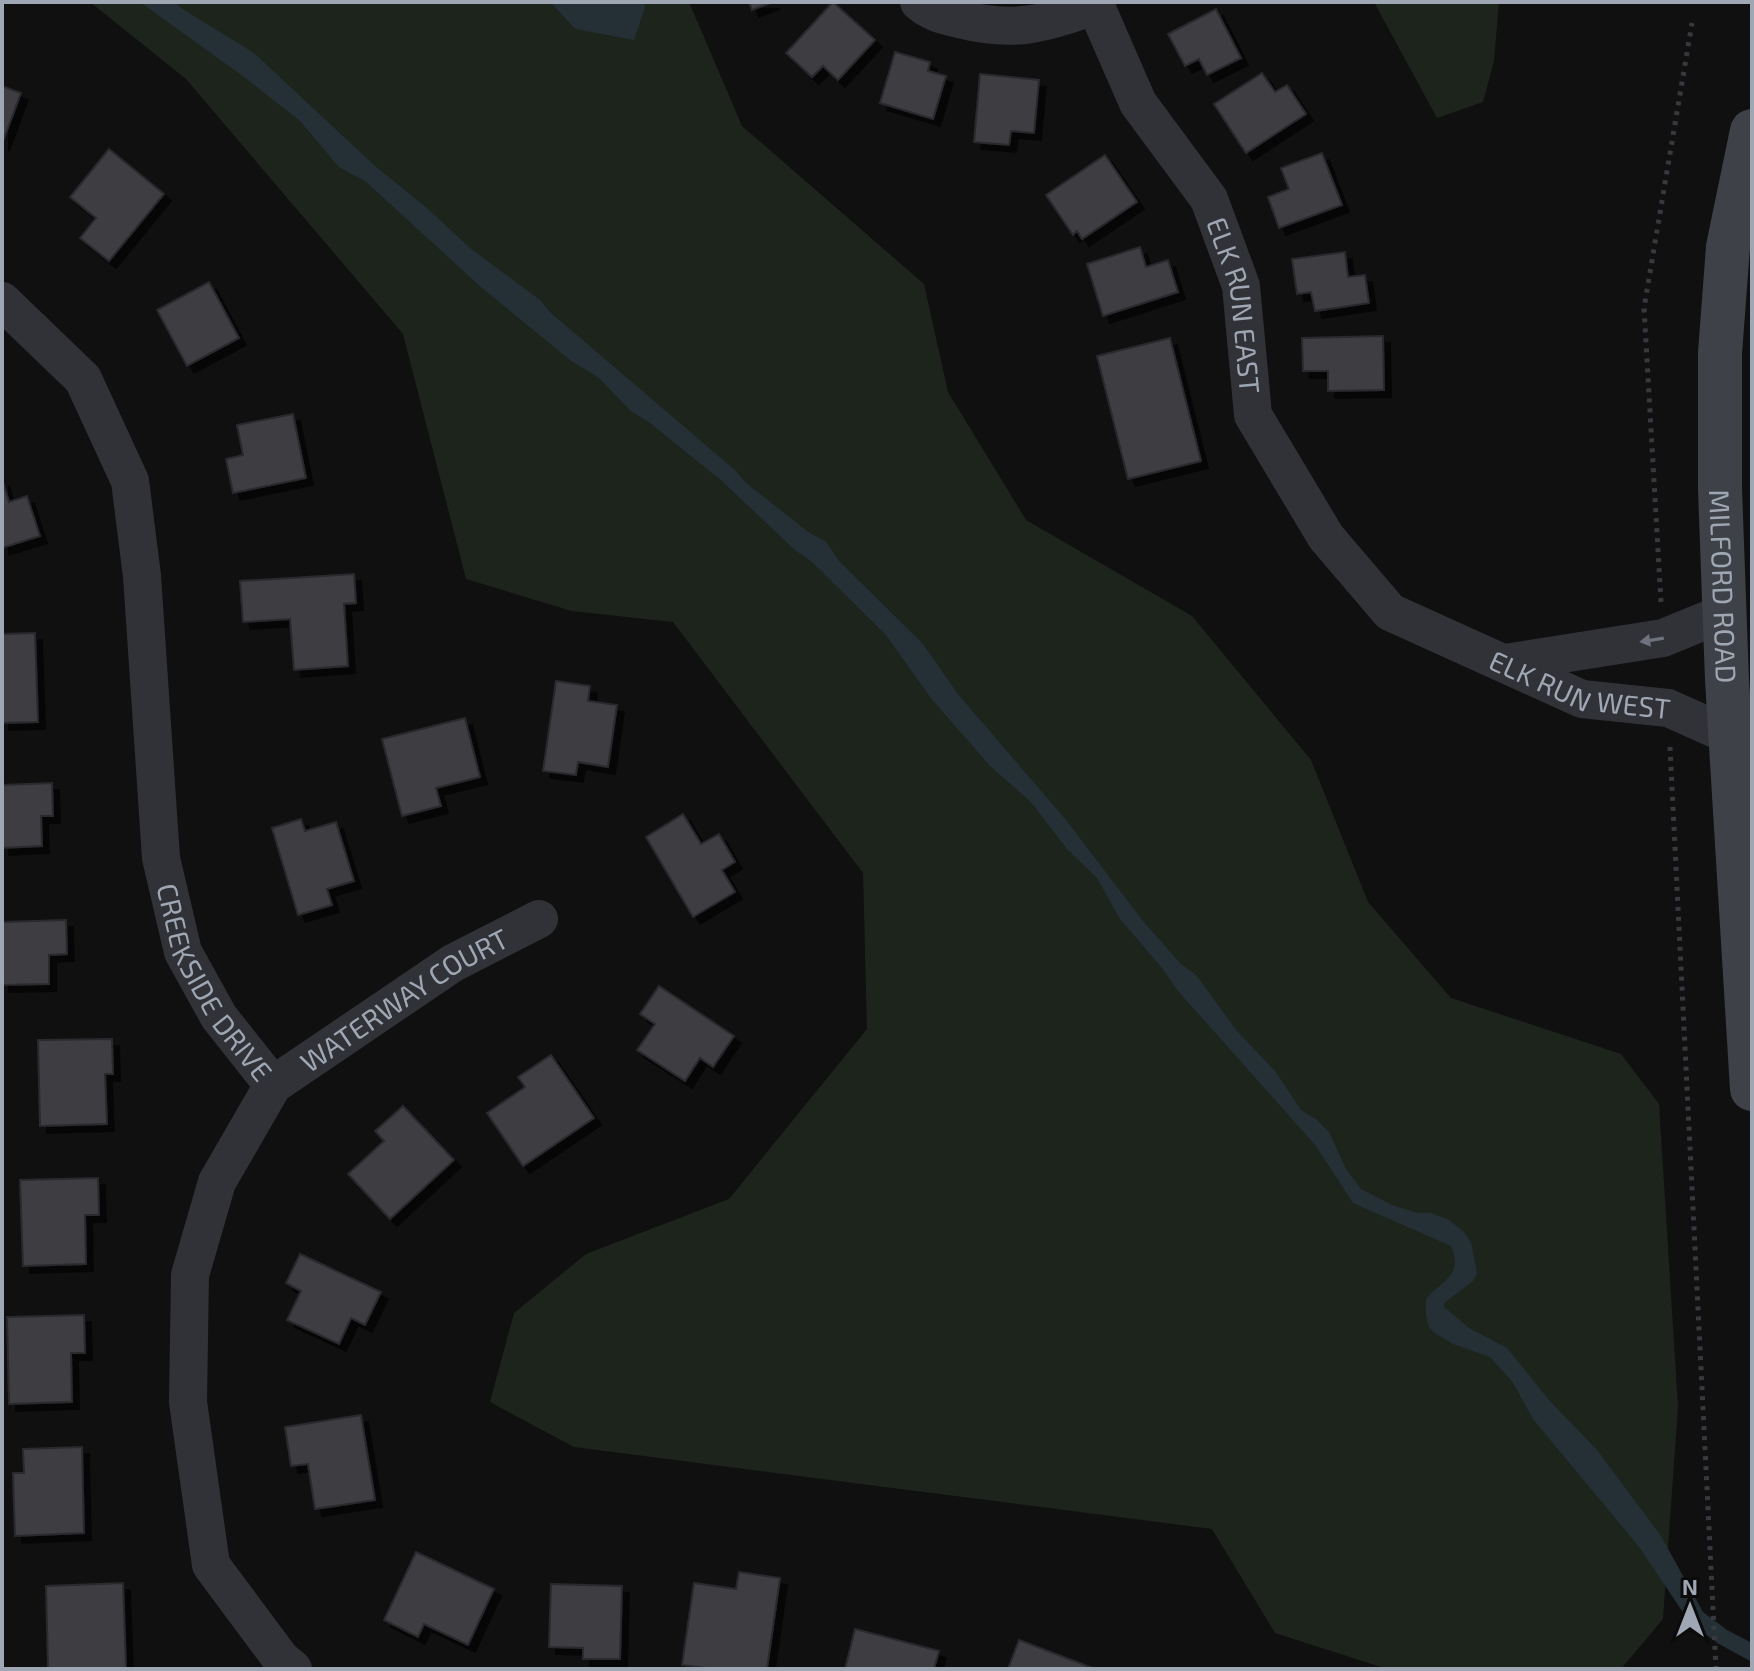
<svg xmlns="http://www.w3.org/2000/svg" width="1754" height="1671" font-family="'Exo 2',sans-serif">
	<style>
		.green { fill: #1c241c }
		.water { fill: #253036 }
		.building { fill: #3c3d42; stroke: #292a2d; stroke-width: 2; filter: url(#shadow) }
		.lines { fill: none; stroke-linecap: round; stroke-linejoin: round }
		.path { stroke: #36393e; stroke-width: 5; stroke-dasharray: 4 6; stroke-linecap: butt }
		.street { stroke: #303237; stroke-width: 38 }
		.secondary { stroke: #3e4147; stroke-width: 44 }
		.oneway { fill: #6d727c }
		.labels { text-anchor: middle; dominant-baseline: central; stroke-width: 8; stroke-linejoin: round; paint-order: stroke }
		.street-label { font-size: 28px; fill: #9fa7b4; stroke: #0b0b0c }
	</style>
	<defs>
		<filter id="shadow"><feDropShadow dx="7" dy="7" stdDeviation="0" flood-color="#0009"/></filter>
	</defs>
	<rect width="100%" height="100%" fill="#101011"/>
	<!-- green -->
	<g class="green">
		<path d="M90,2H550L575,29L645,7L644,2H689L742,126L924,284L948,392L1026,520L1192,616L1311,760L1368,902L1451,998L1621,1054L1659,1104L1678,1407L1663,1619L1621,1669H1387L1275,1633L1212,1529L574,1447L490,1402L514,1313L586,1254L729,1199L867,1029L863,873L673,622L572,611L466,579L403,334L186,79Z"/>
		<path d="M1374,2H1499L1494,61L1483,102L1437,118Z"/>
	</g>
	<!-- water -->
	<g class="water">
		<path d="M140,2H175L181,8L254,53L375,166L428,209L470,248L540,300L551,313L736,471L746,483L807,531L826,542L839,561L923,644L957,693L1066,820L1143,921L1181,964L1196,975L1237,1031L1275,1071L1301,1110L1316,1119L1329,1132L1346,1169L1361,1189L1392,1205L1417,1213H1431L1449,1220L1463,1231L1471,1242L1477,1273L1473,1281L1444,1303V1307L1469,1328L1507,1348L1549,1400L1597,1450L1661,1536L1703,1612L1727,1630L1752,1643V1662L1719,1644L1690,1623L1640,1548L1533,1419L1512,1381L1490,1357L1453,1344L1435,1333L1429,1327L1426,1315V1299C1442,1280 1464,1276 1451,1246L1353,1203L1316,1146L1178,991L1162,968L1120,919L1097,878L1067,849L1030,801L990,766L930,697L886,635L811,561L795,550L722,481L650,423L631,411L598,377L570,360L481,287L365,181L339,167L300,121L244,77Z"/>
		<path d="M550,2H644L645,7L634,40L575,29Z"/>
	</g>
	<!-- building -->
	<g class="building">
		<path d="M749,2H773L752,10Z"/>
		<path d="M833,2L875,40L838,80L823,66L812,77L786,53Z"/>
		<path d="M1216,9L1241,58L1207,75L1199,59L1185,66L1168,34Z"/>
		<path d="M895,52L930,62L928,71L946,76L933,119L880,103Z"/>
		<path d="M1262,73L1275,92L1287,85L1306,114L1246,153L1214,104Z"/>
		<path d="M980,74L1039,80L1034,133L1011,131L1009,145L974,142Z"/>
		<path d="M2,86L21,93L2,144Z"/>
		<path d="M109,149L164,194L109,261L80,238L96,218L70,197Z"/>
		<path d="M1322,153L1342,205L1279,228L1268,197L1289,189L1281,168Z"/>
		<path d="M1105,155L1137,202L1082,239L1077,231L1073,235L1046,195Z"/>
		<path d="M1140,247L1146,267L1168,260L1178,292L1103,316L1087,264Z"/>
		<path d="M1345,252L1348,277L1365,275L1369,303L1315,311L1311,292L1297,294L1292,259Z"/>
		<path d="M209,282L239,338L187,366L157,310Z"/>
		<path d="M1383,336L1384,390L1328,391V371H1303L1302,338Z"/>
		<path d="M1170,338L1201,461L1128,479L1097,356Z"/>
		<path d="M293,414L306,478L233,493L226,459L243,455L237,425Z"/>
		<path d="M2,479L9,502L27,496L40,536L2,548Z"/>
		<path d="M354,574L356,603L344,604L348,666L294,670L290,619L243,622L240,581Z"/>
		<path d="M35,633L38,722L2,723V634Z"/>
		<path d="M556,681L590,686L588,701L617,705L608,767L578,762L576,775L543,771Z"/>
		<path d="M465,718L480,777L436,788L441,806L402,816L382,739Z"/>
		<path d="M52,783L53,816H41L42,846L2,848V785Z"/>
		<path d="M683,814L701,844L719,834L735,862L722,870L735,892L693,917L646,837Z"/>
		<path d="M301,819L305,831L336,822L354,881L327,889L332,905L298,915L272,828Z"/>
		<path d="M66,920L67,954L49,955V984L2,985V922Z"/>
		<path d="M659,986L734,1036L713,1067L700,1058L685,1081L637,1050L655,1024L640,1014Z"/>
		<path d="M112,1039L113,1074H105L107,1124L40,1126L38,1040Z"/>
		<path d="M551,1055L594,1118L523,1166L487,1113L525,1087L518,1077Z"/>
		<path d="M403,1106L454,1160L390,1219L348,1174L384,1141L375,1131Z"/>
		<path d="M98,1178L99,1215H85L86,1264L23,1266L20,1180Z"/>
		<path d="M300,1254L381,1292L365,1325L351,1318L339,1344L287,1320L301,1291L286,1283Z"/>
		<path d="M84,1315L85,1353H71L72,1402L9,1404L7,1317Z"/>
		<path d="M361,1415L375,1500L315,1509L308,1464L291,1466L285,1427Z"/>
		<path d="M82,1447L84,1533L15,1536L13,1473H24L23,1449Z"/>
		<path d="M416,1552L494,1589L468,1645L424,1624L418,1637L384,1620Z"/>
		<path d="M739,1572L780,1578L767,1669H714L682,1665L694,1583L736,1589Z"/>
		<path d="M123,1583L126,1668L48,1669L46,1586Z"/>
		<path d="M551,1584L622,1586L620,1659H583V1648L549,1647Z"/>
		<path d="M855,1629L939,1651L934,1669H845Z"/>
		<path d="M1019,1640L1095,1669H1008Z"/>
	</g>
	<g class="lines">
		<!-- path -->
		<g class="path">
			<path d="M1661,602L1644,308L1692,23"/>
			<path d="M1670,747L1716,1669"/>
		</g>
		<!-- street -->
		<g class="street">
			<path d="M919,2C932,13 943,15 959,19C1016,33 1043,24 1096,5"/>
			<path id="s1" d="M1094,2L1138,103L1209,199L1241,286L1253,415L1326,537L1390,612L1582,699L1668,708L1731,736"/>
			<path id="s2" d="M2,301L83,379L130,481L142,576L161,858L183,952L219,1017L273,1085"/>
			<path d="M1505,663L1663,638L1724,613"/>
			<path id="s3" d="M293,1669L281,1659L211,1565L188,1402L190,1275L217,1182L273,1085L453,963L539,919"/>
		</g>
		<!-- secondary -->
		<path class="secondary" id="s4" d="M1752,131L1728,247L1720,353V489L1727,680L1752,1089"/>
	</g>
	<!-- one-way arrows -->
	<defs><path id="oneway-solid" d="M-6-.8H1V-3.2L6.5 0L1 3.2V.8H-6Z" transform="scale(2)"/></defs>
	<use class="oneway" href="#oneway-solid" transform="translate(1652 640) rotate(171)"/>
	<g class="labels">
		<!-- street labels -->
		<g class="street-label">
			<text stroke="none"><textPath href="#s1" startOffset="340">ELK RUN EAST</textPath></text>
			<text stroke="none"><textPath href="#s4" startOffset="458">MILFORD ROAD</textPath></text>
			<text stroke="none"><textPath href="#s1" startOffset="898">ELK RUN WEST</textPath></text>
			<text stroke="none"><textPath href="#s2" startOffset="740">CREEKSIDE DRIVE</textPath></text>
			<text stroke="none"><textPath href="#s3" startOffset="790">WATERWAY COURT</textPath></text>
		</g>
	</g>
	<!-- border -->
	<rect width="1754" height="1671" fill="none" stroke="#9fa7b4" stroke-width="8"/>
	<!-- north arrow -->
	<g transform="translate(1690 1607)" stroke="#0b0b0c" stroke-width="6" paint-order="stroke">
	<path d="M0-6L14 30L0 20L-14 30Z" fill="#9fa7b4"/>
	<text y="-12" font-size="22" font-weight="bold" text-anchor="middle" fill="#9fa7b4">N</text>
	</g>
</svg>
